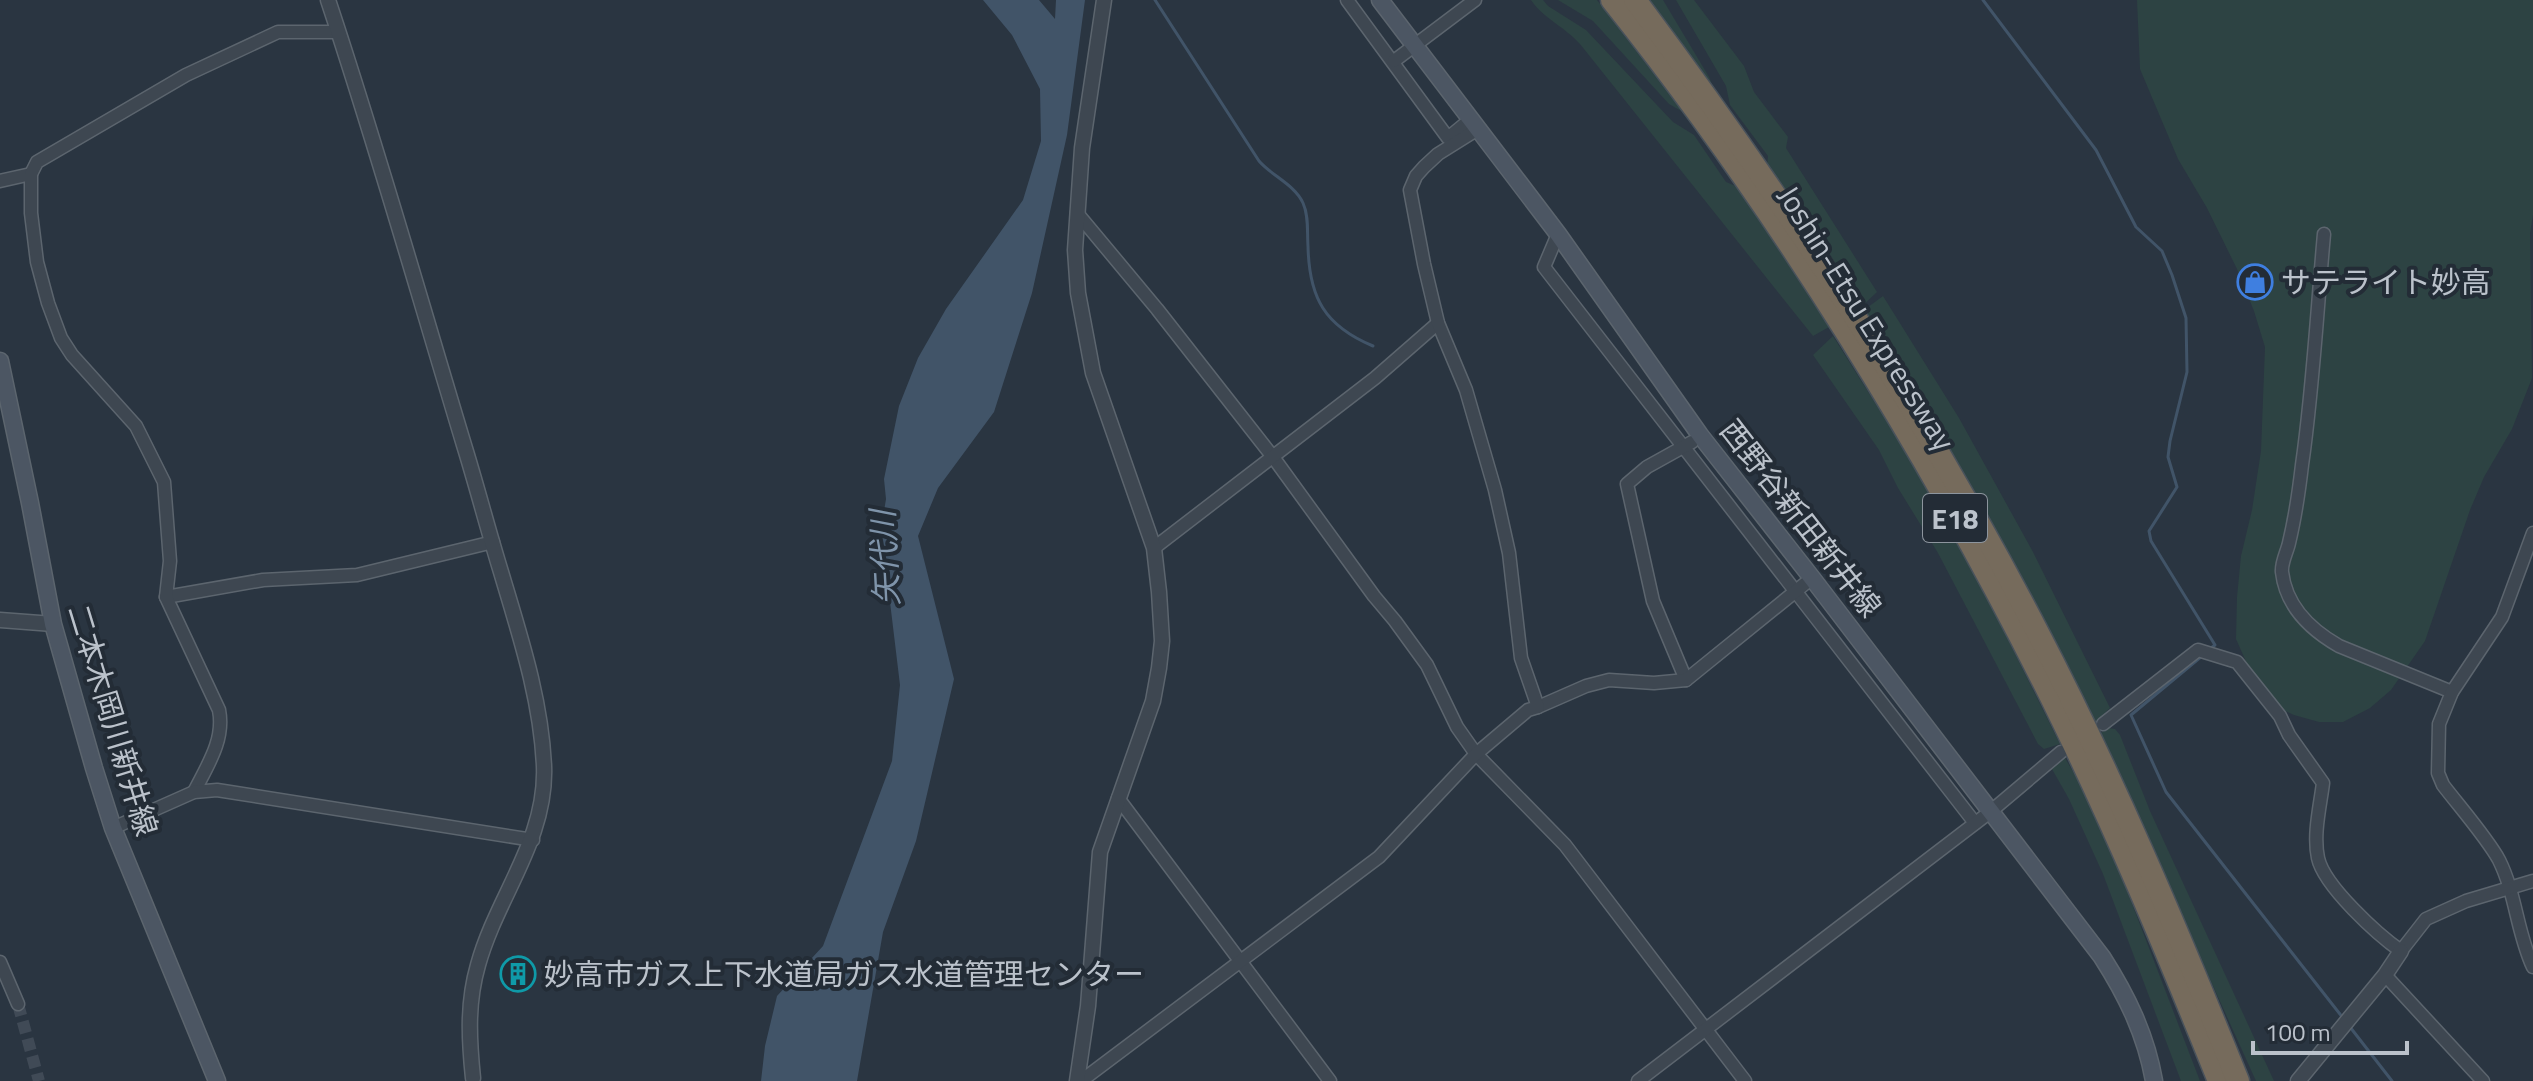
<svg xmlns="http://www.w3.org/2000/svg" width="2533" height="1081" font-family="'Titillium Web','Noto Sans JP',sans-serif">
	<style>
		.green { fill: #2d4343 }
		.water { fill: #415468 }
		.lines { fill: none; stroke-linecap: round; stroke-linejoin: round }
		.stream { stroke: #415468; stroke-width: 3 }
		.minor-tunnel { stroke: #404a56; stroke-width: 12; stroke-dasharray: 12 6; stroke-linecap: butt }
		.minor-casing { stroke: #5c656e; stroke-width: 15 }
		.tertiary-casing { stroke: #5c656e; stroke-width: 17 }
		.secondary-casing { stroke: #5c656e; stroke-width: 19 }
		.motorway-casing { stroke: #49525b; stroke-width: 25 }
		.minor { stroke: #3e4751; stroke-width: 12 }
		.tertiary { stroke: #3e4751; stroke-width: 14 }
		.secondary { stroke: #4c5663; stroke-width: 16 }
		.motorway { stroke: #766b5c; stroke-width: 22 }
		.labels { text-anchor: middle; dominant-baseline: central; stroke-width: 8; stroke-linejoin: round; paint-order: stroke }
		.shield { fill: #232c36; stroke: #8d959e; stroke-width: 2 }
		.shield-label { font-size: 28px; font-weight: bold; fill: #bbc2cb }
		.poi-label { font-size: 30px; fill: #bbc2cb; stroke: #232c36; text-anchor: start }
		.street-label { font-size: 30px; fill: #bbc2cb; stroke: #232c36 }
		.water-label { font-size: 32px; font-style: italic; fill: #7f94aa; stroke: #232c36 }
	</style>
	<rect width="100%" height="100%" fill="#2a3541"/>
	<!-- green -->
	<g class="green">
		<path d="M1531,0H1543L1548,6L1586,30L1673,122L1694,135L1726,182L1738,187L1829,327L1813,336L1580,44C1565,27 1544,19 1531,0Z"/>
		<path d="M1558,0H1597L1683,112L1669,104L1593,21Z"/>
		<path d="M1646,0H1663L1709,77L1712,84Z"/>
		<path d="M1676,0H1694L1744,66L1754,92L1788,137L1786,148L1877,292L1860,308L1794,203L1767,167L1768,156L1730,105L1726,86Z"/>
		<path d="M2137,0H2533V215L2530,233L2532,378L2512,429L2484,477L2470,510L2425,641L2391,690L2370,708L2343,722H2319L2294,715L2271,704L2248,666L2236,639L2237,597L2241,556L2252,510L2261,451L2265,347L2254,311L2237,269L2207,208L2178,159L2140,69Z"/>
		<path d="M1883,296L1959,418L2033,552L2110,708L2093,724L1932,424L1864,310Z"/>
		<path d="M1833,336L1904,449L1976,575L2060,744L2044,749L2038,744L1938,553L1898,488L1879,450L1813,355Z"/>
		<path d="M2108,728L2115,729L2120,735L2150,811L2274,1081H2256L2099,734Z"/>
		<path d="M2065,758L2088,797L2118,867L2200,1081H2181L2103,874L2069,799L2052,769Z"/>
	</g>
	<!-- water -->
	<path class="water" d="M983,0H1039L1055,19L1056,0H1085L1067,135L1032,293L994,412L938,488L918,536L954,679L916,841L883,932L857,1081H761L765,1046L777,996L823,946L892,761L900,685L890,602L878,548L886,499L884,479L899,406L918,358L946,309L1023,200L1041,141L1040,89L1012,35Z"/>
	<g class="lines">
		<!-- stream -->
		<g class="stream">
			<path d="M1155,0L1259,161C1272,176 1295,185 1303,203C1309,216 1307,232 1308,246C1309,298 1325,326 1373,346"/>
			<path d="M1983,0L2096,150L2136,227L2162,251L2172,275L2186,318L2187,372L2170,441L2168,457L2177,487L2149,531L2151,541L2215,645L2211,648"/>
			<path d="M2202,656L2131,715L2166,792L2343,1018"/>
			<path d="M2350,1027L2392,1081"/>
		</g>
		<!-- minor-tunnel -->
		<path class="minor-tunnel" d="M18,1004L39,1081"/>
		<defs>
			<g id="minor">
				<path d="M1347,0L1448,138L1471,119"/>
				<path d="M1394,61L1475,0"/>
				<path d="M0,181L31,174"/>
				<path d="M1077,213L1157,309L1273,457L1374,596L1395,621L1427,665L1457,727L1476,754L1565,845L1745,1081"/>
				<path d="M1558,234L1544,267L1975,823"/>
				<path d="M2324,234C2317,311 2313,389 2302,465C2299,491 2295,518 2289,543C2287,552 2281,563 2282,572C2286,607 2311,630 2339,646L2452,692"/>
				<path d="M2533,533L2502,617L2452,692L2439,724L2438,773L2443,785C2459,806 2487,838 2499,860C2516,894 2517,933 2533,967"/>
				<path d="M1154,548L1375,378L1438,323"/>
				<path d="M166,597L263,580L357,575L493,542"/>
				<path d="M1686,680L1653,601L1627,484L1647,467L1692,442"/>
				<path d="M1538,707L1586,686L1609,680L1654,683L1686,680L1812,578"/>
				<path d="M2103,724L2198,650L2237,662L2280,716L2289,735L2323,783C2320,807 2313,834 2318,858C2324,886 2378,935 2401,951L2426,919L2466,901L2533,881"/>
				<path d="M194,792C207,766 225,740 219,710L166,597L170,561L164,482L136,426L72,355L61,338L48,303L37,262L31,213V174L37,162L186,75L278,32H339"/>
				<path d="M1118,798L1330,1081"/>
				<path d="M113,828L194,792L217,790L533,840"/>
				<path d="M0,962L18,1004"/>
				<path d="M2385,975L2483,1081"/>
				<path d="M1081,1081L1379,857L1476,754L1528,710L1538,707L1521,658L1509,553L1495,490L1466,390L1438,323L1424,264L1410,190L1416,176L1424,167L1438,154L1478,129"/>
				<path d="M1638,1081L1990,812L2061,752"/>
			</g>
			<g id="tertiary">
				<path d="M328,0C377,147 419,296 464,445C477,487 488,530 501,572C520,636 541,699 544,766C547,840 497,896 478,965C467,1003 469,1039 473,1078"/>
				<path d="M0,620L53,624"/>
				<path d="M1077,1081L1088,1006L1100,852L1153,701L1159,668L1162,641L1159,592L1154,548L1093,373L1078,293L1075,250L1082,148L1104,0"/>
				<path d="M2298,1081L2385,975L2401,951"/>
			</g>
			<g id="secondary">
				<path d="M1380,0L1558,234L1700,435L1812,578L2102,957C2127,996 2146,1035 2154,1081"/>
				<path d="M0,361L30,503L53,624L94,768L113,828L217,1081"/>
			</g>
			<g id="motorway">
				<path d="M1612,0C1781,212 1930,455 2051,697C2113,822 2167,952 2219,1081"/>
				<path d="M1635,0C1785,200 1922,409 2037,631C2113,777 2177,929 2238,1081"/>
			</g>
		</defs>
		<!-- minor casing -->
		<use href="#minor" class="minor-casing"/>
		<!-- tertiary casing -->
		<use href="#tertiary" class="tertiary-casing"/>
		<!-- secondary casing -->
		<use href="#secondary" class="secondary-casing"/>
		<!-- motorway casing -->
		<use href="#motorway" class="motorway-casing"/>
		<!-- minor -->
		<use href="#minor" class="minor"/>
		<!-- tertiary -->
		<use href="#tertiary" class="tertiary"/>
		<!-- secondary -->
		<use href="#secondary" class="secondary"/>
		<!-- motorway -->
		<use href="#motorway" class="motorway"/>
	</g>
	<!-- icons -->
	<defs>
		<symbol id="shop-ring" viewBox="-11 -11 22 22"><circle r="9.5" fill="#232c36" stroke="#3f7fe0" stroke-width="1.5"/><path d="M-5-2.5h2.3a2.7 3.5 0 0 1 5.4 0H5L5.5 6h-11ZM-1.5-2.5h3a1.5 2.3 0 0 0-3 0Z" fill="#3f7fe0"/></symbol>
		<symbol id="building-ring" viewBox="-11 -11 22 22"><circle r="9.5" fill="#232c36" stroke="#0f9aa8" stroke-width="1.5"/><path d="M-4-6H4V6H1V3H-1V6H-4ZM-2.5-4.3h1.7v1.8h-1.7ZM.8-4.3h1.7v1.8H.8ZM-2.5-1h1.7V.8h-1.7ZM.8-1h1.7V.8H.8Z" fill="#0f9aa8"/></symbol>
	</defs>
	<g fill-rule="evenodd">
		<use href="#shop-ring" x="2235" y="262" width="40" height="40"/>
		<use href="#building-ring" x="498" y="954" width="40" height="40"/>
	</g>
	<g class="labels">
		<!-- shield labels -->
		<rect class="shield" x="1923" y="494" width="64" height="48" rx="6"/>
		<g class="shield-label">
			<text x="1955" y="518">E18</text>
		</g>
		<!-- poi labels -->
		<g class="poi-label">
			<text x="2281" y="282">サテライト妙高</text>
			<text x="544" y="974">妙高市ガス上下水道局ガス水道管理センター</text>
		</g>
		<!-- street labels -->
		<g class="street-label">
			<text transform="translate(1867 318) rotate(58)">Joshin-Etsu Expressway</text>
			<text transform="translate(1801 518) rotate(52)">西野谷新田新井線</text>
			<text transform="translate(113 720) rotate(73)">二本木岡川新井線</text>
		</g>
		<!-- water labels -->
		<g class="water-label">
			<text transform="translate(884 558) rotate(-93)">矢代川</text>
		</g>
	</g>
	<!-- scale -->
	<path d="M2253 1041v12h154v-12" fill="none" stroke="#bbc2cb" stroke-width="4"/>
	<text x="2265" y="1041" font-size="24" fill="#bbc2cb" stroke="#232c36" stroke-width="6" paint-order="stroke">100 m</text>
</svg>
